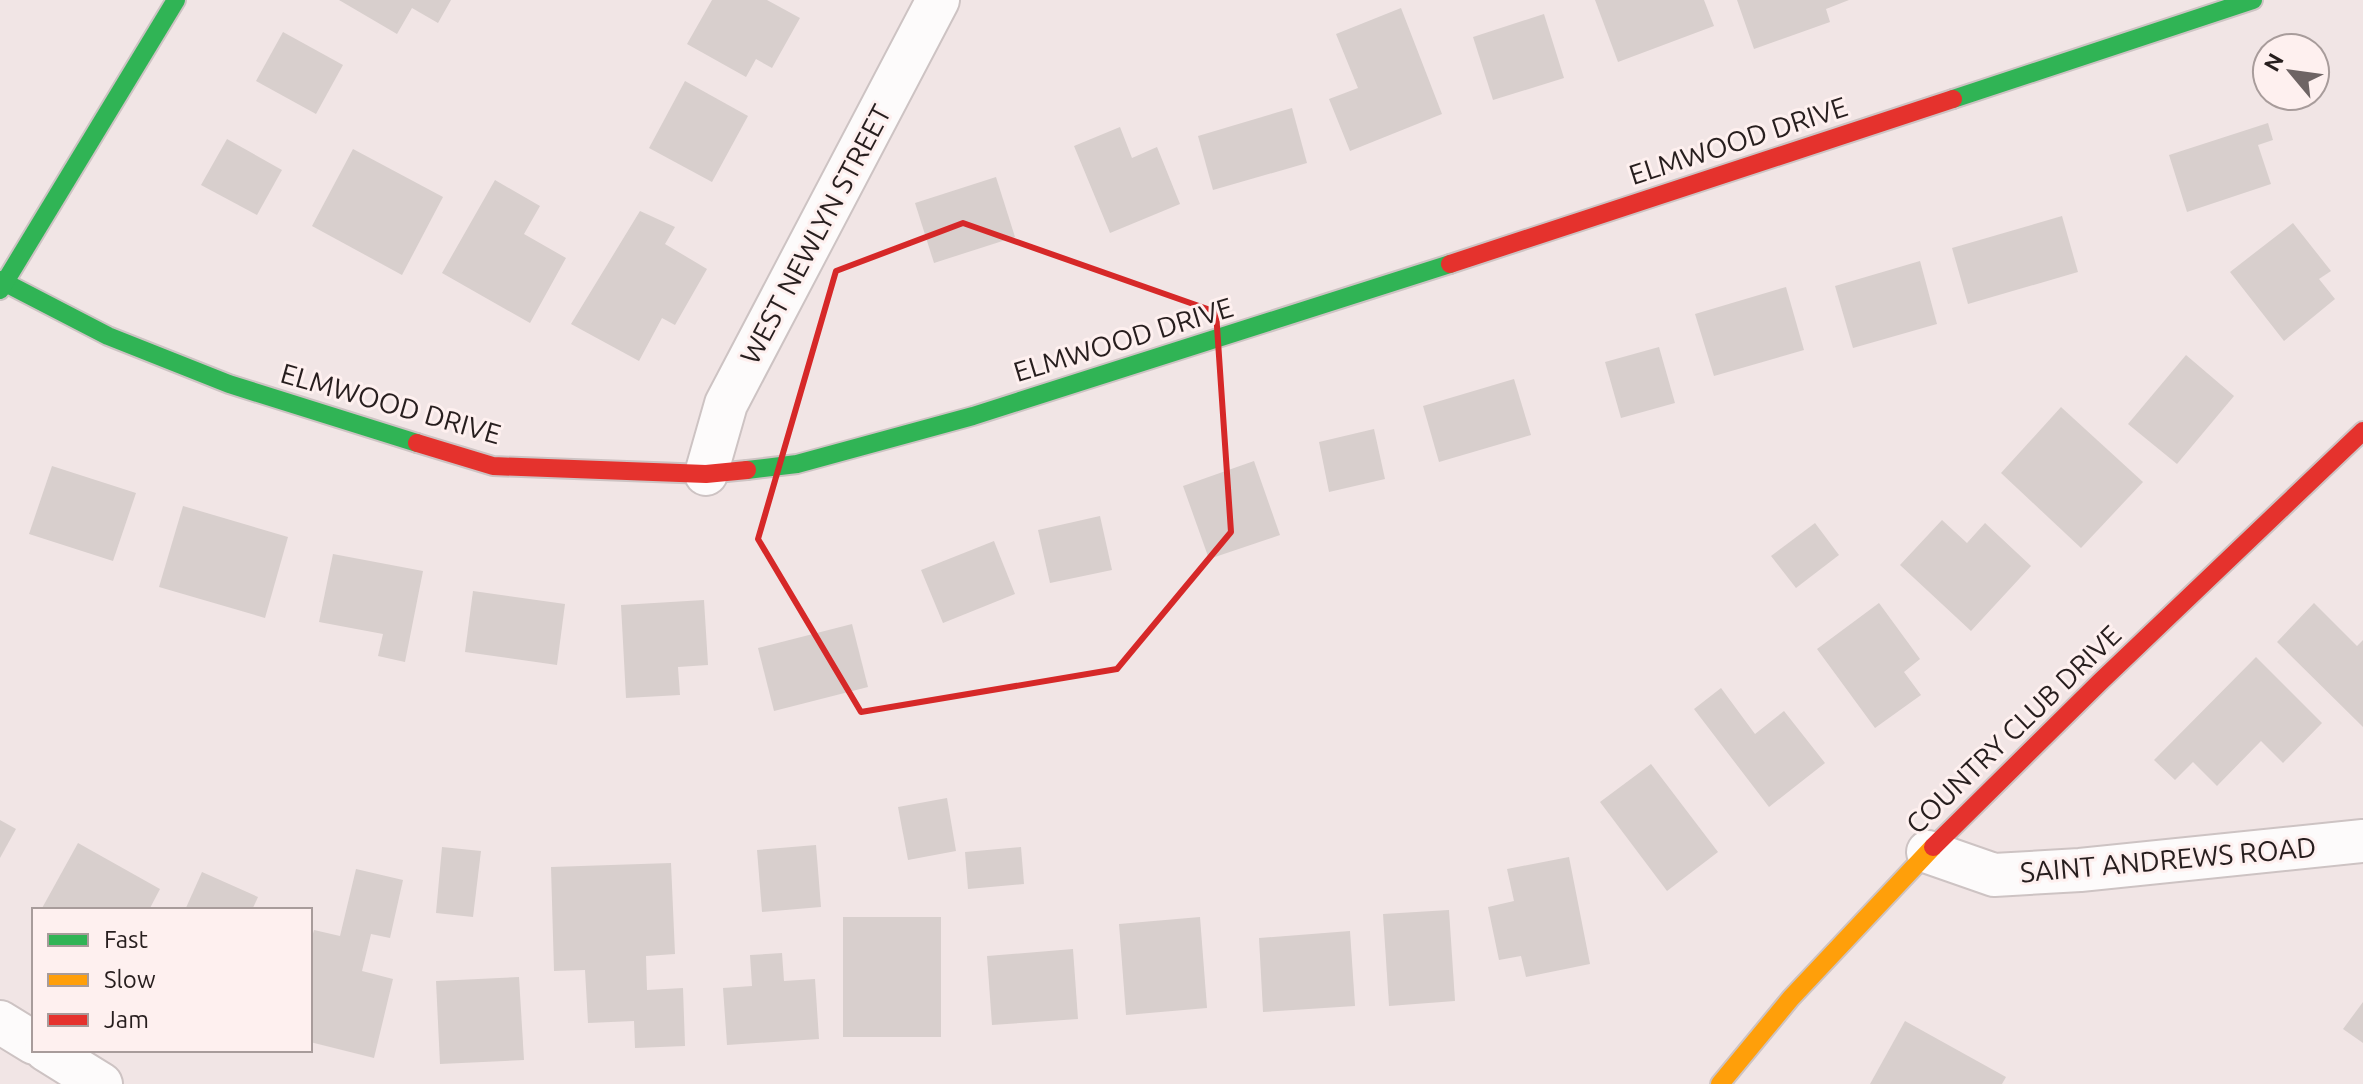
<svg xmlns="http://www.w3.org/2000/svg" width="2363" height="1084" font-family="Ubuntu,sans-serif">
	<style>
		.building { fill: #d8cfcd }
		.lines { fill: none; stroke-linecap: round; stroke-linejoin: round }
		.street-casing { stroke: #cdc3c3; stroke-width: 46 }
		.fast-casing { stroke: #cdc3c3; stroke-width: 22 }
		.slow-casing { stroke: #cdc3c3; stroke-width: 22 }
		.jam-casing { stroke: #cdc3c3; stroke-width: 22 }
		.street { stroke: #fdfbfb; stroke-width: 42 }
		.fast { stroke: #30b455; stroke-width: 18 }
		.slow { stroke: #ff9f0a; stroke-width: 18 }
		.jam { stroke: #e5322d; stroke-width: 18 }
		.marked { fill: none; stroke: #d62828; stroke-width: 6; stroke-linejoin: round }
		.labels { text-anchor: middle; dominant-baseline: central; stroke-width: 6; stroke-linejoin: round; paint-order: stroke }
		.street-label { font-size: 28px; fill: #271e1e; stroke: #fef0ef }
	</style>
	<rect width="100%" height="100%" fill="#f1e5e5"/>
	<!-- building -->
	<g class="building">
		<path d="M339,0H451L438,23L412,8L397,34Z"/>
		<path d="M712,0H767L800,18L772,68L756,59L746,77L687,44Z"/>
		<path d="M1595,0H1704L1714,26L1618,62Z"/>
		<path d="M1737,0H1849L1826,9L1830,22L1754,49Z"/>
		<path d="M1401,8L1442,114L1350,151L1329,99L1358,88L1336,34Z"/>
		<path d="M1544,14L1564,78L1493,100L1473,37Z"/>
		<path d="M283,32L343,65L316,114L256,81Z"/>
		<path d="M685,81L748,116L712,182L649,148Z"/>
		<path d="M1292,108L1307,163L1213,190L1198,136Z"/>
		<path d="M2268,123L2273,140L2258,145L2271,184L2187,212L2169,155Z"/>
		<path d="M1120,127L1132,158L1157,147L1180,204L1110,233L1074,146Z"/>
		<path d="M227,139L282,170L257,215L201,185Z"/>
		<path d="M353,149L443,197L402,275L312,226Z"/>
		<path d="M996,177L1015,237L934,263L915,203Z"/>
		<path d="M495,180L540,206L524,234L566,258L530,323L442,273Z"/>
		<path d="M640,211L675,227L665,244L707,269L675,325L662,318L639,361L571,324Z"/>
		<path d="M2062,216L2078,272L1968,304L1952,248Z"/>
		<path d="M2293,223L2331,271L2319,279L2335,299L2284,341L2230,272Z"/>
		<path d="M1920,261L1937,324L1853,348L1835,286Z"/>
		<path d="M1786,287L1804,350L1714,376L1695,314Z"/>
		<path d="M1659,347L1675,403L1621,418L1605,362Z"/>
		<path d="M2186,355L2234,396L2177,464L2128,424Z"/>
		<path d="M1514,379L1531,435L1439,462L1423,406Z"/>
		<path d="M2061,407L2143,482L2081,548L2001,473Z"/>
		<path d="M1374,429L1385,479L1329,492L1319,442Z"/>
		<path d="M1254,461L1280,535L1209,559L1183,486Z"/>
		<path d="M52,466L136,493L113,561L29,534Z"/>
		<path d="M183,506L288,537L265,618L159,587Z"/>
		<path d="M1100,516L1112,570L1050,583L1038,530Z"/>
		<path d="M1942,520L1967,543L1985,523L2031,566L1971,631L1900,565Z"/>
		<path d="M1815,523L1839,555L1796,588L1771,556Z"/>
		<path d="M994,541L1015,594L943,623L921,570Z"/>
		<path d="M333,554L423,571L405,662L378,656L383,634L319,622Z"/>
		<path d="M473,591L565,604L557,665L465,652Z"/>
		<path d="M704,600L708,665L678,667L680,695L626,698L621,605Z"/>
		<path d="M1879,603L1920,659L1904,672L1921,695L1875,728L1817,649Z"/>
		<path d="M2314,603L2357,646L2363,640V727L2277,642Z"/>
		<path d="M852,624L868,687L774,711L758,648Z"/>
		<path d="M2256,657L2322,723L2283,763L2261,741L2217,786L2193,762L2175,780L2154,760Z"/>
		<path d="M1721,688L1755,734L1784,711L1825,763L1769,807L1694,709Z"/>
		<path d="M1651,764L1718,852L1667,891L1600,802Z"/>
		<path d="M947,798L956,851L908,860L898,807Z"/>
		<path d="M0,820L16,829L0,858Z"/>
		<path d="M78,843L160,889L149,910H41Z"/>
		<path d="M816,845L821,907L762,912L757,850Z"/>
		<path d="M442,847L481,851L473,917L436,913Z"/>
		<path d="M1021,847L1024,884L968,889L965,852Z"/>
		<path d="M1569,857L1590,964L1526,977L1521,956L1499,960L1488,907L1514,901L1507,869Z"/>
		<path d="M671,863L675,954L646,956L647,990L683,988L685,1046L635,1048L634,1021L588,1023L585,970L554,971L551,867Z"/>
		<path d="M356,869L403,880L390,938L371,934L362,971L393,979L374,1058L310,1042V945L314,930L340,936Z"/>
		<path d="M202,872L258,897L252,910H185Z"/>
		<path d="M1449,910L1455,1001L1389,1006L1383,914Z"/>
		<rect x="843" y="917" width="98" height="120"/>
		<path d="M1200,917L1207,1008L1126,1015L1119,924Z"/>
		<path d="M1350,931L1355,1006L1263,1012L1259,938Z"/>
		<path d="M1073,949L1078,1019L992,1025L987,956Z"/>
		<path d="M782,953L784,981L815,979L819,1039L727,1045L723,988L752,986L750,955Z"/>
		<path d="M519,977L524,1060L440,1064L436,981Z"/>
		<path d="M2363,1002V1043L2343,1029Z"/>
		<path d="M1905,1021L2006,1077L2002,1084H1870Z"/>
	</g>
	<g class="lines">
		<defs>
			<g id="street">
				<path d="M706,474L726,404L938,0"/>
				<path d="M1928,852L1994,875L2080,870L2363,841"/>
				<path d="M0,1022L34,1043"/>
				<path d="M46,1050L101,1084"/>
			</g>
			<g id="fast">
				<path d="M1953,99L2253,0"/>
				<path d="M0,280L108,336L229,384L417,443"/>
				<path d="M0,290L176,0"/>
				<path d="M747,470L797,464L973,416L1450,264"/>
			</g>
			<path id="slow" d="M1720,1084L1791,998L1933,847"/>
			<g id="jam">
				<path d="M1450,264L1953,99"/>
				<path d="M417,443L493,466L706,474L747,470"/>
				<path d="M1933,847L2100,682L2363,431"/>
			</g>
		</defs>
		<!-- street casing -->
		<use href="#street" class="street-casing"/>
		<!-- fast casing -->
		<use href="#fast" class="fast-casing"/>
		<!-- slow casing -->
		<use href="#slow" class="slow-casing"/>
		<!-- jam casing -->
		<use href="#jam" class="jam-casing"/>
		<!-- street -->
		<use href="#street" class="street"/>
		<!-- fast -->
		<use href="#fast" class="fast"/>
		<!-- slow -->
		<use href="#slow" class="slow"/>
		<!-- jam -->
		<use href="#jam" class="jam"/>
	</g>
	<!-- marked area -->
	<path class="marked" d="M963,223L1216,312L1231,532L1117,669L861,712L758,539L836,271Z"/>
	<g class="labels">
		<!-- street labels -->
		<g class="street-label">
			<text transform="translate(1738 140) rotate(-18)">ELMWOOD DRIVE</text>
			<text transform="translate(815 234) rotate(-62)">WEST NEWLYN STREET</text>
			<text transform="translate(1123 339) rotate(-17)">ELMWOOD DRIVE</text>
			<text transform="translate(391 403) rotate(16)">ELMWOOD DRIVE</text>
			<text transform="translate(2013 729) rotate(-44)">COUNTRY CLUB DRIVE</text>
			<text transform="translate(2168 859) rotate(-5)">SAINT ANDREWS ROAD</text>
		</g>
	</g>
	<!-- legend -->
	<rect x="32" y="908" width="280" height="144" fill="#fef0ef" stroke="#a89c9b" stroke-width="2"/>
	<rect x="48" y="934" width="40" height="12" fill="#30b455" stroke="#a89c9b" stroke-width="2"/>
	<text x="104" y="948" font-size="24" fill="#271e1e">Fast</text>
	<rect x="48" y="974" width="40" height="12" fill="#ff9f0a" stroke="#a89c9b" stroke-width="2"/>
	<text x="104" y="988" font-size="24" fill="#271e1e">Slow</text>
	<rect x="48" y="1014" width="40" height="12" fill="#e5322d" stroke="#a89c9b" stroke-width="2"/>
	<text x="104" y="1028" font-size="24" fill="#271e1e">Jam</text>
	<!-- north arrow -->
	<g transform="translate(2291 72) rotate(299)"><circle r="38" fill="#fef0ef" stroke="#a89c9b" stroke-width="2"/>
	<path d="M0-6L14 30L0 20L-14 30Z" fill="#6e6464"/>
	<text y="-12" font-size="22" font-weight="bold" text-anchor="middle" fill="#271e1e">N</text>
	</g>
</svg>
